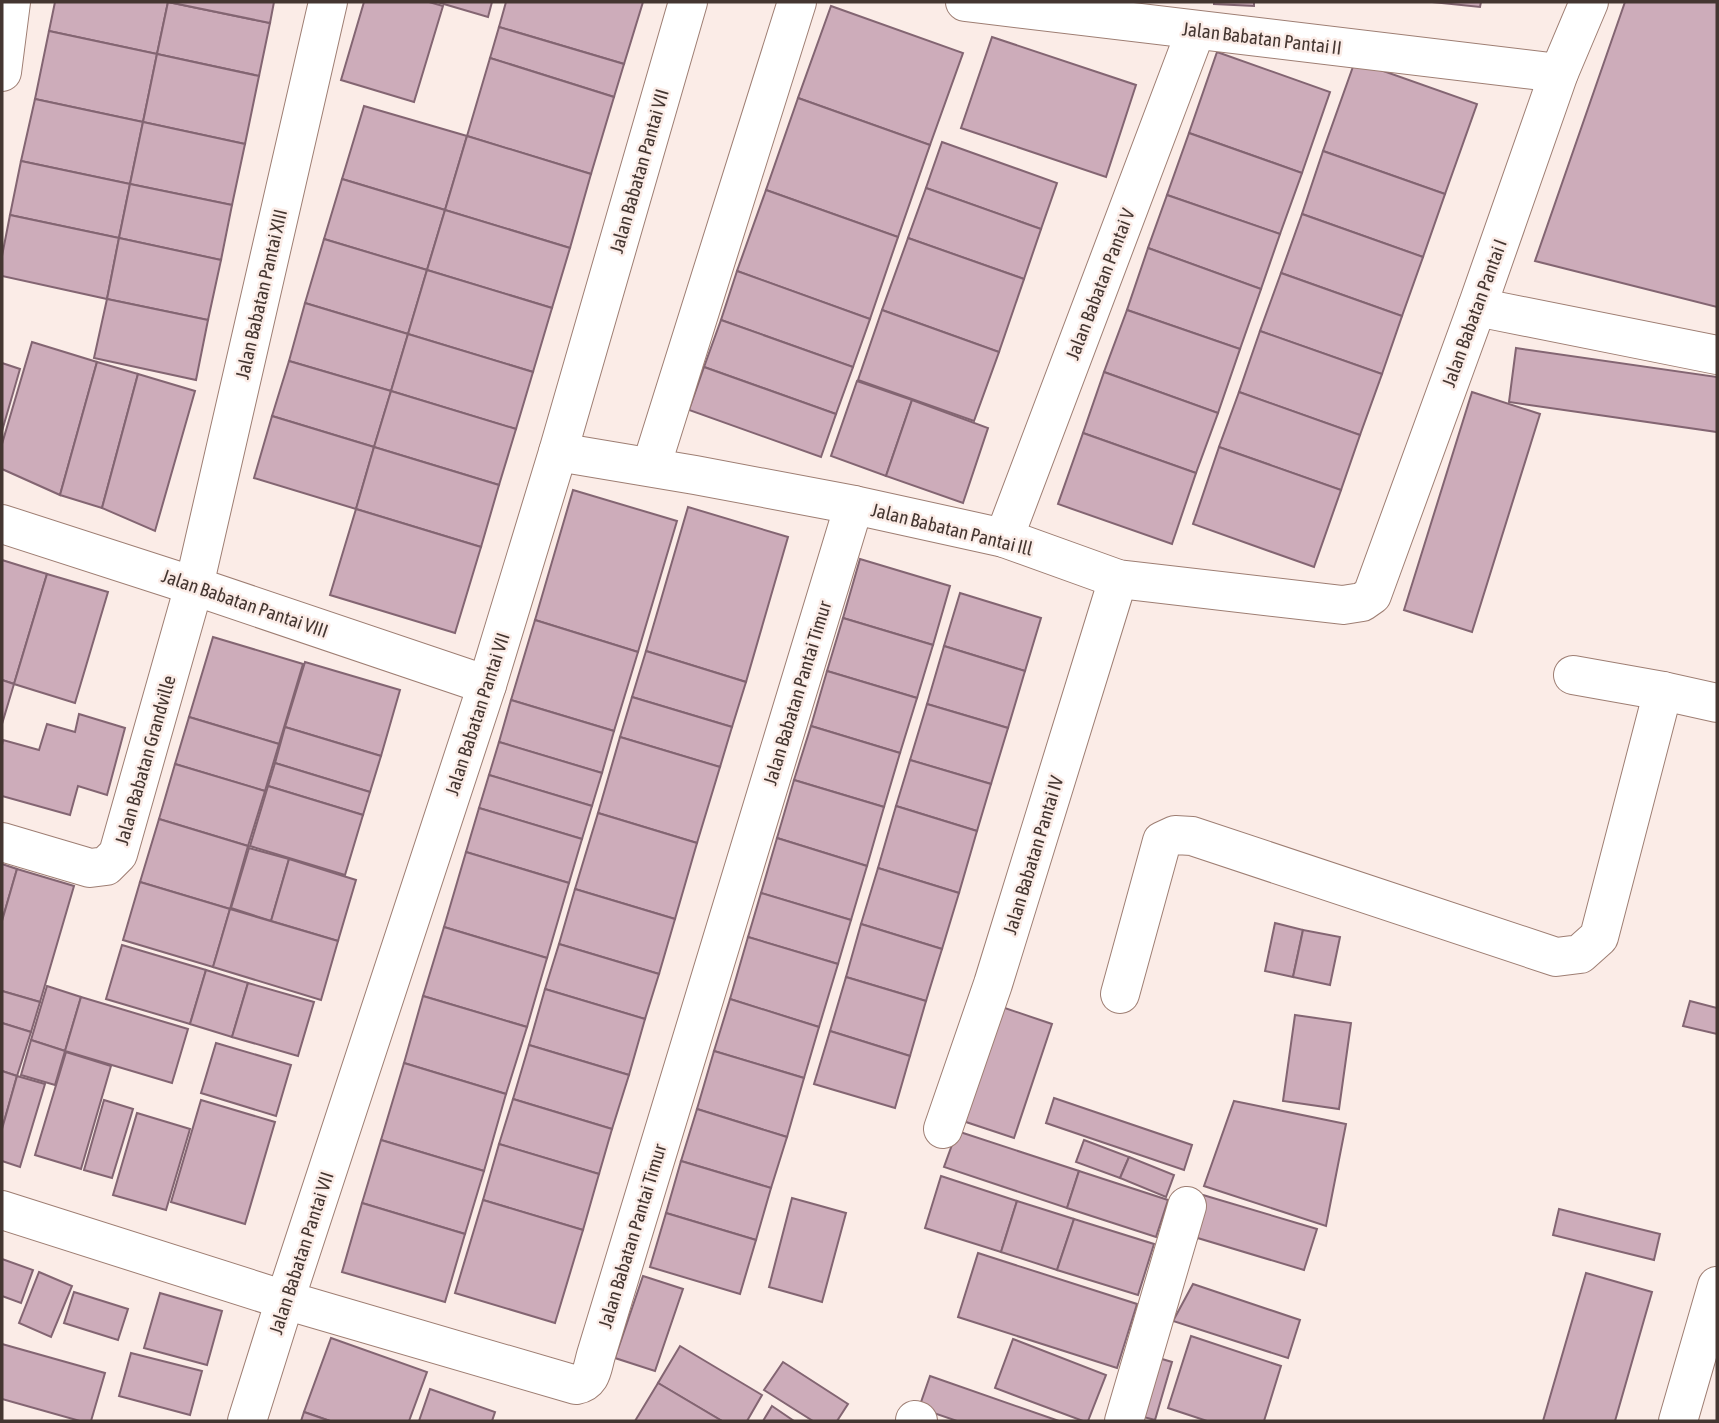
<svg xmlns="http://www.w3.org/2000/svg" width="1719" height="1423" font-family="'Asap Condensed',sans-serif">
	<style>
		.building { fill: #cdacba; stroke: #836572; stroke-width: 2 }
		.lines { fill: none; stroke-linecap: round; stroke-linejoin: round }
		.minor-casing { stroke: #9e7e73; stroke-width: 40 }
		.major-casing { stroke: #9e7e73; stroke-width: 40 }
		.minor { stroke: #fff; stroke-width: 38 }
		.major { stroke: #fff; stroke-width: 38 }
		.labels { text-anchor: middle; dominant-baseline: central; stroke-width: 5; stroke-linejoin: round; paint-order: stroke }
		.street-label { font-size: 19px; fill: #443631; stroke: #fbece7 }
	</style>
	<rect width="100%" height="100%" fill="#fbece7"/>
	<!-- building -->
	<g class="building">
		<path d="M55,2H168L157,54L49,31Z"/>
		<path d="M168,2L270,23L259,76L157,54Z"/>
		<path d="M168,2H274L270,23Z"/>
		<path d="M364,2H429L443,6L414,102L341,80Z"/>
		<path d="M437,2H492L488,17Z"/>
		<path d="M506,2H643L624,64L499,27Z"/>
		<path d="M1214,2H1254V6L1214,4Z"/>
		<path d="M1432,2H1481L1480,7Z"/>
		<path d="M1625,2H1717V307L1535,261Z"/>
		<path d="M831,6L963,53L930,145L798,98Z"/>
		<path d="M499,27L624,64L614,97L490,58Z"/>
		<path d="M49,31L157,54L143,122L35,99Z"/>
		<path d="M992,37L1136,85L1106,177L961,128Z"/>
		<path d="M1217,52L1330,92L1302,173L1189,133Z"/>
		<path d="M157,54L259,76L245,144L143,122Z"/>
		<path d="M490,58L614,97L591,174L467,136Z"/>
		<path d="M1355,61L1477,104L1445,194L1323,151Z"/>
		<path d="M798,98L930,145L898,237L766,190Z"/>
		<path d="M35,99L143,122L130,184L21,161Z"/>
		<path d="M364,106L467,136L445,210L342,179Z"/>
		<path d="M143,122L245,144L232,205L130,184Z"/>
		<path d="M1189,133L1302,173L1280,234L1167,195Z"/>
		<path d="M467,136L591,174L570,248L445,210Z"/>
		<path d="M942,142L1057,183L1041,229L926,188Z"/>
		<path d="M1323,151L1445,194L1423,257L1302,214Z"/>
		<path d="M21,161L130,184L119,238L10,215Z"/>
		<path d="M342,179L445,210L427,270L324,239Z"/>
		<path d="M130,184L232,205L221,260L119,238Z"/>
		<path d="M926,188L1041,229L1024,279L908,238Z"/>
		<path d="M766,190L898,237L870,319L737,271Z"/>
		<path d="M1167,195L1280,234L1261,289L1148,248Z"/>
		<path d="M445,210L570,248L552,308L427,270Z"/>
		<path d="M1302,214L1423,257L1402,316L1281,273Z"/>
		<path d="M10,215L119,238L107,299L2,276V256Z"/>
		<path d="M119,238L221,260L208,320L107,299Z"/>
		<path d="M908,238L1024,279L999,352L882,310Z"/>
		<path d="M324,239L427,270L408,334L305,303Z"/>
		<path d="M1148,248L1261,289L1240,349L1127,310Z"/>
		<path d="M427,270L552,308L533,372L408,334Z"/>
		<path d="M737,271L870,319L853,367L721,320Z"/>
		<path d="M1281,273L1402,316L1382,374L1260,331Z"/>
		<path d="M107,299L208,320L196,380L94,358Z"/>
		<path d="M305,303L408,334L391,391L289,361Z"/>
		<path d="M882,310L999,352L974,421L858,380Z"/>
		<path d="M1127,310L1240,349L1218,413L1104,372Z"/>
		<path d="M721,320L853,367L836,414L704,367Z"/>
		<path d="M1260,331L1382,374L1360,435L1239,392Z"/>
		<path d="M408,334L533,372L516,429L391,391Z"/>
		<path d="M32,342L97,362L60,495L2,469V444Z"/>
		<path d="M1516,348L1717,377V432L1509,402Z"/>
		<path d="M289,361L391,391L374,447L272,416Z"/>
		<path d="M97,362L138,374L102,508L60,495Z"/>
		<path d="M2,363L20,369L2,431Z"/>
		<path d="M704,367L836,414L821,457L689,410Z"/>
		<path d="M1104,372L1218,413L1196,473L1083,433Z"/>
		<path d="M138,374L195,391L155,531L102,508Z"/>
		<path d="M857,381L912,400L886,476L831,456Z"/>
		<path d="M391,391L516,429L499,485L374,447Z"/>
		<path d="M1239,392L1360,435L1341,490L1219,447Z"/>
		<path d="M1472,392L1540,414L1472,632L1404,610Z"/>
		<path d="M912,400L988,428L963,503L886,476Z"/>
		<path d="M272,416L374,447L356,509L254,478Z"/>
		<path d="M1083,433L1196,473L1172,544L1058,504Z"/>
		<path d="M374,447L499,485L481,547L356,509Z"/>
		<path d="M1219,447L1341,490L1314,567L1193,524Z"/>
		<path d="M573,490L677,521L638,652L535,620Z"/>
		<path d="M688,507L788,537L746,682L646,651Z"/>
		<path d="M356,509L481,547L455,633L330,595Z"/>
		<path d="M860,559L950,586L933,645L843,618Z"/>
		<path d="M2,560L47,574L14,684L2,680Z"/>
		<path d="M47,574L108,592L75,703L14,684Z"/>
		<path d="M960,593L1041,618L1025,671L944,646Z"/>
		<path d="M843,618L933,645L917,698L827,671Z"/>
		<path d="M535,620L638,652L614,731L511,700Z"/>
		<path d="M213,637L303,664L279,744L189,717Z"/>
		<path d="M944,646L1025,671L1008,728L927,704Z"/>
		<path d="M646,651L746,682L732,727L632,697Z"/>
		<path d="M305,662L400,690L381,756L285,727Z"/>
		<path d="M827,671L917,698L900,753L811,726Z"/>
		<path d="M2,680L14,684L2,724Z"/>
		<path d="M632,697L732,727L720,767L620,737Z"/>
		<path d="M511,700L614,731L602,773L499,742Z"/>
		<path d="M927,704L1008,728L991,784L910,760Z"/>
		<path d="M79,714L125,728L107,795L78,786L70,815L2,796V745L3,740L39,750L47,724L75,732Z"/>
		<path d="M189,717L279,744L265,791L175,764Z"/>
		<path d="M811,726L900,753L884,807L794,780Z"/>
		<path d="M285,727L381,756L370,792L275,763Z"/>
		<path d="M620,737L720,767L697,843L598,813Z"/>
		<path d="M499,742L602,773L592,806L489,775Z"/>
		<path d="M910,760L991,784L977,831L896,806Z"/>
		<path d="M275,763L370,792L363,815L268,786Z"/>
		<path d="M175,764L265,791L248,846L159,819Z"/>
		<path d="M489,775L592,806L582,839L479,808Z"/>
		<path d="M794,780L884,807L867,866L777,838Z"/>
		<path d="M268,786L363,815L345,875L250,846Z"/>
		<path d="M896,806L977,831L959,893L878,868Z"/>
		<path d="M479,808L582,839L569,883L466,852Z"/>
		<path d="M598,813L697,843L675,919L575,889Z"/>
		<path d="M159,819L248,846L230,909L140,882Z"/>
		<path d="M777,838L867,866L851,920L761,893Z"/>
		<path d="M249,848L289,859L271,921L231,908Z"/>
		<path d="M466,852L569,883L547,958L444,927Z"/>
		<path d="M289,859L356,880L338,941L271,921Z"/>
		<path d="M2,864L17,869L2,921Z"/>
		<path d="M878,868L959,893L942,949L861,924Z"/>
		<path d="M17,869L74,886L40,1002L2,991V921Z"/>
		<path d="M140,882L230,909L213,967L123,940Z"/>
		<path d="M575,889L675,919L659,974L559,944Z"/>
		<path d="M761,893L851,920L838,964L748,937Z"/>
		<path d="M230,909L338,941L321,1000L213,967Z"/>
		<path d="M1275,923L1303,930L1293,977L1265,971Z"/>
		<path d="M861,924L942,949L926,1001L846,977Z"/>
		<path d="M444,927L547,958L527,1027L423,996Z"/>
		<path d="M1303,930L1340,937L1330,985L1293,977Z"/>
		<path d="M748,937L838,964L819,1027L730,999Z"/>
		<path d="M559,944L659,974L645,1019L545,989Z"/>
		<path d="M122,945L206,970L190,1024L106,999Z"/>
		<path d="M206,970L248,983L232,1037L190,1024Z"/>
		<path d="M846,977L926,1001L910,1056L830,1031Z"/>
		<path d="M248,983L314,1002L298,1056L232,1037Z"/>
		<path d="M47,986L81,997L65,1051L31,1040Z"/>
		<path d="M545,989L645,1019L629,1075L529,1045Z"/>
		<path d="M2,991L40,1002L31,1032L2,1023Z"/>
		<path d="M423,996L527,1027L506,1094L404,1063Z"/>
		<path d="M81,997L188,1029L172,1083L65,1051Z"/>
		<path d="M730,999L819,1027L804,1078L714,1051Z"/>
		<path d="M1690,1001L1717,1008V1034L1683,1026Z"/>
		<path d="M996,1005L1052,1024L1014,1138L957,1119Z"/>
		<path d="M1295,1015L1351,1023L1339,1109L1283,1101Z"/>
		<path d="M2,1023L31,1032L17,1076L2,1071Z"/>
		<path d="M830,1031L910,1056L895,1108L814,1084Z"/>
		<path d="M31,1040L65,1051L55,1085L21,1075Z"/>
		<path d="M216,1043L291,1065L276,1116L201,1093Z"/>
		<path d="M529,1045L629,1075L612,1129L513,1099Z"/>
		<path d="M714,1051L804,1078L787,1137L697,1109Z"/>
		<path d="M66,1052L111,1066L81,1169L35,1155Z"/>
		<path d="M404,1063L506,1094L484,1171L381,1140Z"/>
		<path d="M2,1071L17,1076L2,1129Z"/>
		<path d="M17,1076L45,1084L20,1167L2,1161V1129Z"/>
		<path d="M1054,1098L1192,1145L1184,1170L1046,1123Z"/>
		<path d="M513,1099L612,1129L599,1174L499,1144Z"/>
		<path d="M104,1100L133,1109L112,1178L84,1170Z"/>
		<path d="M201,1100L275,1122L245,1224L171,1202Z"/>
		<path d="M1234,1101L1346,1124L1326,1226L1204,1186Z"/>
		<path d="M697,1109L787,1137L771,1188L681,1161Z"/>
		<path d="M137,1113L190,1129L166,1210L113,1195Z"/>
		<path d="M957,1131L1079,1171L1067,1208L944,1167Z"/>
		<path d="M381,1140L484,1171L465,1234L362,1203Z"/>
		<path d="M1084,1140L1129,1157L1120,1178L1076,1162Z"/>
		<path d="M499,1144L599,1174L583,1230L483,1200Z"/>
		<path d="M1129,1157L1174,1175L1166,1197L1120,1178Z"/>
		<path d="M681,1161L771,1188L756,1240L666,1213Z"/>
		<path d="M1079,1171L1168,1200L1156,1237L1067,1208Z"/>
		<path d="M941,1176L1017,1201L1001,1252L925,1228Z"/>
		<path d="M1203,1195L1317,1229L1304,1270L1191,1236Z"/>
		<path d="M792,1198L846,1213L822,1302L769,1287Z"/>
		<path d="M483,1200L583,1230L555,1323L455,1293Z"/>
		<path d="M1017,1201L1074,1219L1057,1270L1001,1252Z"/>
		<path d="M362,1203L465,1234L445,1302L342,1272Z"/>
		<path d="M1559,1209L1660,1234L1654,1260L1553,1235Z"/>
		<path d="M666,1213L756,1240L740,1294L650,1267Z"/>
		<path d="M1074,1219L1154,1244L1138,1295L1057,1270Z"/>
		<path d="M978,1253L1137,1304L1117,1368L958,1317Z"/>
		<path d="M2,1259L33,1270L21,1303L2,1296Z"/>
		<path d="M39,1272L72,1286L51,1337L19,1323Z"/>
		<path d="M1586,1273L1652,1292L1615,1421H1543Z"/>
		<path d="M643,1276L683,1289L655,1371L615,1358Z"/>
		<path d="M1193,1284L1300,1320L1288,1358L1173,1321Z"/>
		<path d="M74,1292L128,1309L118,1340L64,1323Z"/>
		<path d="M160,1293L222,1311L207,1365L144,1348Z"/>
		<path d="M1191,1336L1281,1366L1264,1421H1207L1168,1408Z"/>
		<path d="M331,1338L427,1372L409,1421H330L304,1412Z"/>
		<path d="M1013,1339L1106,1375L1088,1421H1083L995,1388Z"/>
		<path d="M2,1344L105,1373L91,1421H80L2,1399Z"/>
		<path d="M680,1346L762,1395L747,1421H722L658,1383Z"/>
		<path d="M131,1353L202,1371L190,1415L119,1396Z"/>
		<path d="M1152,1356L1172,1362L1155,1420L1136,1415Z"/>
		<path d="M783,1362L848,1404L837,1421H813L764,1390Z"/>
		<path d="M930,1376L1059,1421H957L919,1408Z"/>
		<path d="M658,1383L722,1421H635Z"/>
		<path d="M430,1389L495,1412L492,1421H419Z"/>
		<path d="M772,1406L794,1421H763Z"/>
		<path d="M304,1412L330,1421H301Z"/>
	</g>
	<g class="lines">
		<defs>
			<g id="minor">
				<path d="M965,2L1559,73"/>
				<path d="M2,72L11,2"/>
				<path d="M1477,307L1717,355"/>
				<path d="M558,452L695,475L854,505L1004,538L1118,579L1343,605L1362,602L1372,595L1477,307L1559,73L1589,2"/>
				<path d="M651,467L797,2"/>
				<path d="M2,524L194,586L487,685"/>
				<path d="M1004,538L1196,30"/>
				<path d="M1573,675L1663,691L1717,703"/>
				<path d="M2,842L90,868L106,866L118,854L194,586L328,2"/>
				<path d="M1120,994L1162,841L1175,835L1192,836L1556,957L1580,954L1599,937L1663,691"/>
				<path d="M943,1129L993,984L1118,579"/>
				<path d="M2,1210L285,1300L576,1385C592,1382 592,1369 596,1355L854,505"/>
				<path d="M915,1420L918,1421"/>
				<path d="M247,1421L285,1300L487,685L558,452L688,2"/>
				<path d="M1124,1421L1187,1206"/>
			</g>
			<path id="major" d="M1678,1421L1717,1286"/>
		</defs>
		<!-- minor casing -->
		<use href="#minor" class="minor-casing"/>
		<!-- major casing -->
		<use href="#major" class="major-casing"/>
		<!-- minor -->
		<use href="#minor" class="minor"/>
		<!-- major -->
		<use href="#major" class="major"/>
	</g>
	<g class="labels">
		<!-- street labels -->
		<g class="street-label">
			<text transform="translate(1262 38) rotate(7)">Jalan Babatan Pantai II</text>
			<text transform="translate(639 171) rotate(-74)">Jalan Babatan Pantai VII</text>
			<text transform="translate(1100 284) rotate(-69)">Jalan Babatan Pantai V</text>
			<text transform="translate(261 294) rotate(-77)">Jalan Babatan Pantai XIII</text>
			<text transform="translate(1474 313) rotate(-70)">Jalan Babatan Pantai I</text>
			<text transform="translate(952 529) rotate(14)">Jalan Babatan Pantai Ill</text>
			<text transform="translate(245 603) rotate(19)">Jalan Babatan Pantai VIII</text>
			<text transform="translate(797 693) rotate(-73)">Jalan Babatan Pantai Timur</text>
			<text transform="translate(477 714) rotate(-72)">Jalan Babatan Pantai VII</text>
			<text transform="translate(145 760) rotate(-74)">Jalan Babatan Grandville</text>
			<text transform="translate(1033 855) rotate(-73)">Jalan Babatan Pantai IV</text>
			<text transform="translate(632 1236) rotate(-73)">Jalan Babatan Pantai Timur</text>
			<text transform="translate(301 1253) rotate(-72)">Jalan Babatan Pantai VII</text>
		</g>
	</g>
	<!-- border -->
	<rect width="1719" height="1423" fill="none" stroke="#443631" stroke-width="7"/>
</svg>
